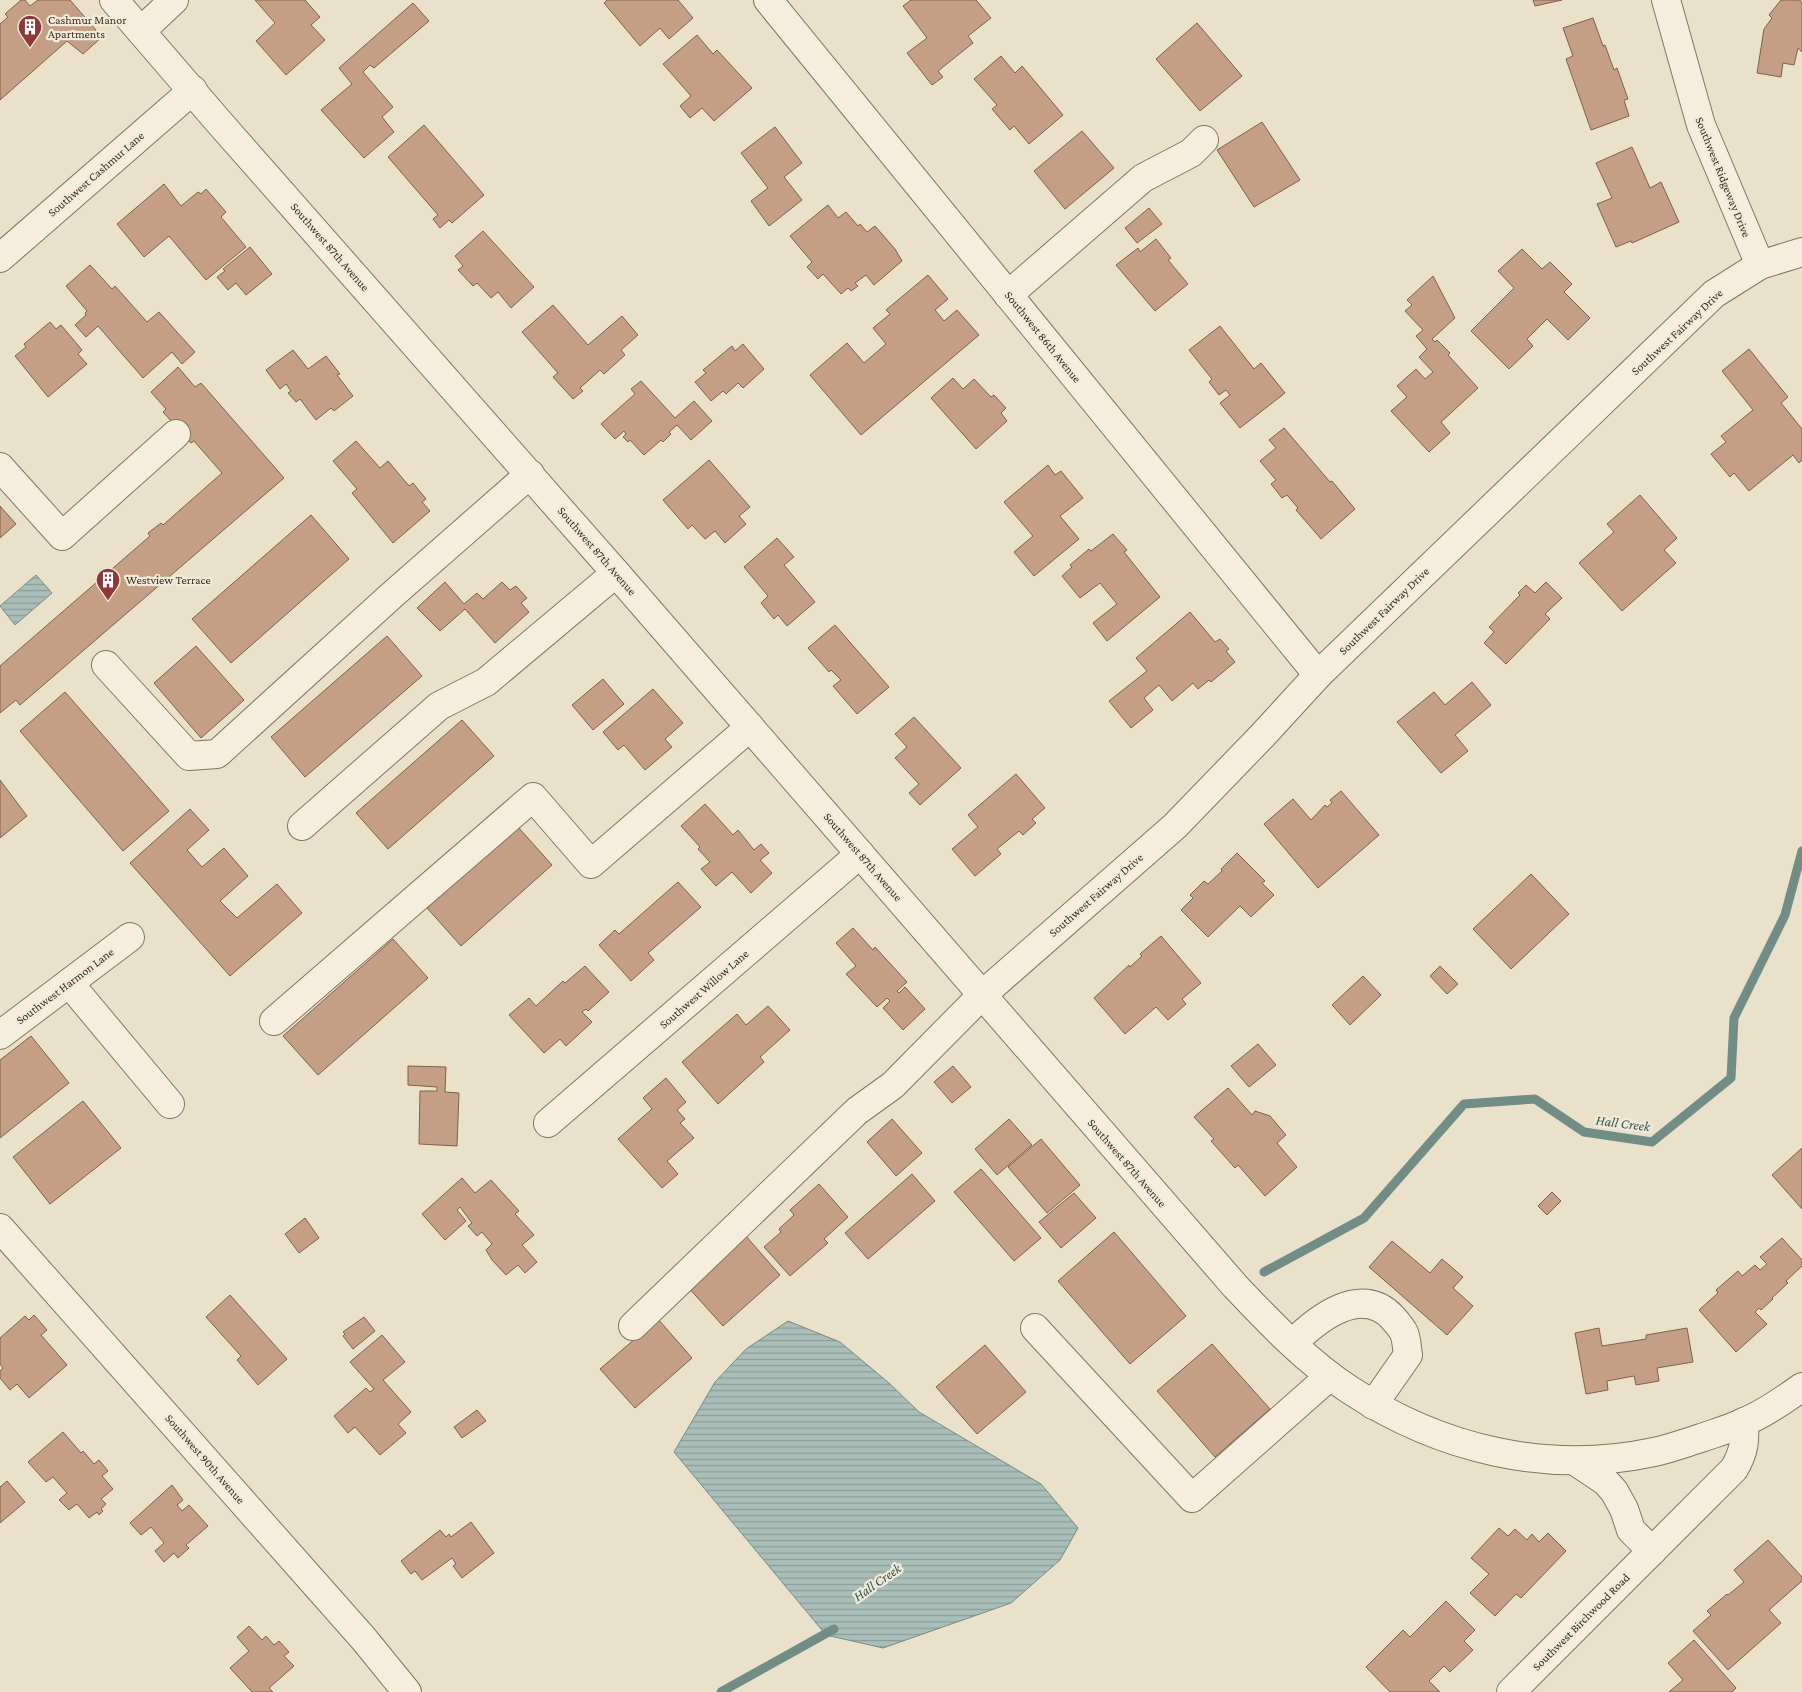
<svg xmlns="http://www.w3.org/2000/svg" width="1802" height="1692" font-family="'Crimson Pro',serif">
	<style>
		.water { fill: url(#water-rules); stroke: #728d86 }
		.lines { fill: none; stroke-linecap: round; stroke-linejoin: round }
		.stream { stroke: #728d86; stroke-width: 9 }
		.building { fill: #c49f85; stroke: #816049 }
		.minor-casing { stroke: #857461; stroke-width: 30 }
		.minor { stroke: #f5eedd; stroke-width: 28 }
		.labels { text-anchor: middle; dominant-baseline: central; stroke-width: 4.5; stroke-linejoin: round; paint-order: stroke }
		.poi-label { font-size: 12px; fill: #372d22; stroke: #f2ebd9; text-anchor: start }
		.street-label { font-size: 12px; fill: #372d22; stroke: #f2ebd9 }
		.water-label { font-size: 14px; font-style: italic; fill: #335553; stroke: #f2ebd9 }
	</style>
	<defs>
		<pattern id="water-rules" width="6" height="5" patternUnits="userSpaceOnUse" patternTransform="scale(1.25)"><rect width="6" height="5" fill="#aabfb9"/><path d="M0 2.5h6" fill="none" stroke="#8b9c96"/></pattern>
	</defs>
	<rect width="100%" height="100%" fill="#eae1ca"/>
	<!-- water -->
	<g class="water">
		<path d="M36,575L52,593L15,625L0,606Z"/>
		<path d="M788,1321L840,1342L889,1383L919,1412L1041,1484L1078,1528L1060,1560L1011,1603L883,1648L826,1635L674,1452L715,1382L746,1349Z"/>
	</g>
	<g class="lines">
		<!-- stream -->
		<g class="stream">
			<path d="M1264,1272L1364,1218L1464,1104L1535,1099L1584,1132L1652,1142L1731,1078L1734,1018L1785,915L1802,851"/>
			<path d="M721,1692L834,1629"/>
		</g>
	</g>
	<!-- building -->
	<g class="building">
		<path d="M21,0H25L30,6L38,0H70L102,37L83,54L67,41L0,100V24L8,17L5,14Z"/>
		<path d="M255,0H305L320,17L311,25L325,40L286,75L256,41L275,23Z"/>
		<path d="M607,0H678L693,18L669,39L660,28L640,46L604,3Z"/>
		<path d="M911,0H976L991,18L968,36L973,43L938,71L943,77L932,85L907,53L927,38L903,6Z"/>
		<path d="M1533,0H1562L1535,6Z"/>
		<path d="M1781,0H1800L1802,3V52L1798,48L1794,65L1783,63L1781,77L1757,73L1764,29L1772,18L1769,15Z"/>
		<path d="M413,3L429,21L374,68L370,65L363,72L393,107L382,117L394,132L364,158L321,110L352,84L339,68Z"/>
		<path d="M1593,18L1603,46L1605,45L1614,70L1617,68L1628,99L1624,100L1629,116L1591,130L1566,59L1573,56L1563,28Z"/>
		<path d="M1197,23L1242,76L1200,111L1156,59Z"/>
		<path d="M697,35L713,54L717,50L752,88L714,121L702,108L690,118L680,106L691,96L663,64Z"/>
		<path d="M1001,56L1015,73L1022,66L1063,115L1029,144L1014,126L1010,130L992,109L997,105L974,79Z"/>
		<path d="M1262,122L1300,180L1254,207L1217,150Z"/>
		<path d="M424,125L484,195L452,223L449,220L440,228L433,219L438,215L388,157Z"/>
		<path d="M775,127L802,163L784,177L802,200L769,226L751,201L768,188L741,153Z"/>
		<path d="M1082,131L1114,168L1065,209L1034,171Z"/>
		<path d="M1632,147L1650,188L1661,182L1679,222L1632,243L1631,241L1616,247L1597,204L1612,198L1596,163Z"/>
		<path d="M164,184L181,206L198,192L201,194L206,189L226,212L221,217L246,247L206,280L169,236L144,257L117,224Z"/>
		<path d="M828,205L838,218L846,212L858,226L860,224L867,232L875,226L895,249L902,261L874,285L866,275L855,283L858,286L851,291L848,288L841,294L823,274L818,279L807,267L812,262L790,236Z"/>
		<path d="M1149,208L1162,224L1137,243L1125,228Z"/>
		<path d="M483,231L534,287L511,308L498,292L491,298L477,283L473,286L458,270L463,266L455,256Z"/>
		<path d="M1156,239L1171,258L1168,260L1188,284L1155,311L1116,265L1138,248L1140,252Z"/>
		<path d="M250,247L272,274L246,295L236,283L228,290L217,277L225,271L223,269Z"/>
		<path d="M1522,249L1542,269L1550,262L1572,284L1564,292L1590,318L1568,340L1547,319L1527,339L1533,346L1509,369L1471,331L1514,288L1498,271Z"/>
		<path d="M90,265L112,289L115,286L147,322L159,312L195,352L182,364L172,352L143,378L98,326L86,337L75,325L86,315L85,313L87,311L66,286Z"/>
		<path d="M928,275L948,299L935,310L944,321L957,310L979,335L861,435L810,375L847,343L864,363L886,344L873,328L890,314L886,310Z"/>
		<path d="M1433,276L1455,318L1432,339L1435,342L1437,340L1450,353L1448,355L1478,388L1441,422L1450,433L1429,452L1391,411L1407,397L1397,386L1416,369L1425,379L1433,372L1419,357L1427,349L1416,336L1423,330L1405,311L1412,305L1407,300Z"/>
		<path d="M553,305L588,345L622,316L638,335L621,350L625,355L604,374L600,370L580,388L583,391L573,399L553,377L558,373L522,332Z"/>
		<path d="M50,322L56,329L61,325L82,350L78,354L87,364L48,397L15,356L26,347L24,344Z"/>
		<path d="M1220,326L1254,369L1261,363L1285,393L1240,428L1220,403L1230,395L1226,390L1219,395L1209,382L1212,379L1189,350Z"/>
		<path d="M743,344L764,369L743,388L738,383L726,394L723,391L711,401L695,382L706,373L703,370L732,346L735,351Z"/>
		<path d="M1749,349L1788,397L1781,403L1802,429V460L1799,463L1793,455L1749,491L1734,473L1730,477L1711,454L1726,442L1721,436L1753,410L1722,371Z"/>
		<path d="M293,350L308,369L326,356L340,374L337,375L353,396L334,411L331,408L316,420L300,399L296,402L288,393L291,391L286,384L280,389L266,370Z"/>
		<path d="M178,367L195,387L201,383L284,478L20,705L16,700L0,713V666L150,536L148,533L161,523L163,525L222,473L194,441L191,443L163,412L166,409L151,392Z"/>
		<path d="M953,378L963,389L974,379L991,397L994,395L1006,408L1001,413L1007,421L976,449L931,398Z"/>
		<path d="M641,381L675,418L694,401L712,421L691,440L677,425L669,432L671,434L663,442L661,440L644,455L630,440L628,442L623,437L626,434L624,431L615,439L601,424L635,394L631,389Z"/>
		<path d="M1284,428L1330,482L1332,481L1355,509L1321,539L1296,510L1298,508L1287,495L1282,498L1271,484L1276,480L1260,461L1276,448L1269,440Z"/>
		<path d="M356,441L380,468L388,461L409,486L413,483L426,499L422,502L430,511L393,543L352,493L357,489L333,461Z"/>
		<path d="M709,460L750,507L739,516L746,524L725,543L715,531L705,539L692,525L688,529L663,500Z"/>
		<path d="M1048,465L1055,475L1061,471L1083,498L1060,516L1079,539L1034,576L1014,552L1033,536L1004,502Z"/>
		<path d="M1640,495L1677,538L1664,550L1676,563L1622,611L1579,563L1614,532L1607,524Z"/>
		<path d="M0,506L16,524L0,538Z"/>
		<path d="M311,515L349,559L231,663L192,619Z"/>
		<path d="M1113,534L1127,550L1124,552L1160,597L1107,641L1093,623L1117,604L1100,583L1080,598L1062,576L1072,567L1070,565L1089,549L1091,551Z"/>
		<path d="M777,538L794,557L784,565L815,602L787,626L778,615L774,619L761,603L768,596L744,567Z"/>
		<path d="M445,582L464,604L477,593L483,599L502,582L510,590L516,586L527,598L521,603L529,612L495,643L465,609L440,631L417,608Z"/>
		<path d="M1546,582L1562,598L1545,614L1550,619L1506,664L1484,643L1494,632L1489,627L1520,595L1518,593L1526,585L1535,593Z"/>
		<path d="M1190,612L1215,642L1220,639L1229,649L1226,651L1235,662L1211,682L1209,680L1198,689L1193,683L1172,701L1159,685L1144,698L1153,710L1131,728L1109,701L1147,671L1136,658Z"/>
		<path d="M835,625L889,687L857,714L833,686L841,680L831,670L829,672L808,648Z"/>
		<path d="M387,636L422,676L305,777L271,737Z"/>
		<path d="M196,646L244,700L201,738L154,683Z"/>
		<path d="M603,679L624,704L593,730L572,705Z"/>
		<path d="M1472,682L1491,705L1455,735L1468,751L1441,773L1397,722L1434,692L1445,705Z"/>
		<path d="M653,689L683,723L665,739L672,747L645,770L624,745L618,750L603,732Z"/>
		<path d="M65,692L169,811L123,851L20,731Z"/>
		<path d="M914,717L961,768L920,805L909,793L919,784L895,758L907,747L895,734Z"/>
		<path d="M462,720L494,756L388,849L356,813Z"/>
		<path d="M1016,774L1045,808L1032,819L1036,823L1023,835L1019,831L997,849L1001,854L975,876L952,849L978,827L968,815Z"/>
		<path d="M0,780L27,816L0,838Z"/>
		<path d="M1341,791L1379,835L1318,888L1264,824L1293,799L1311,820L1325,805L1327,807L1332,803L1330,800Z"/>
		<path d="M705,804L733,835L738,830L754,850L761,844L769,853L760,860L772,873L751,893L732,872L716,886L701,869L710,862L698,849L700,847L681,826Z"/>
		<path d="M190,809L209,830L187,850L202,867L224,848L248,876L220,901L237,918L277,884L302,913L230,976L130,863Z"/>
		<path d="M518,827L552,865L461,946L427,908Z"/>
		<path d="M1237,853L1265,881L1262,883L1274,895L1251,917L1240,906L1208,937L1181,910L1193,898L1190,895L1204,881L1208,884L1222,871L1221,869Z"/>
		<path d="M1531,874L1569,914L1511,969L1473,929Z"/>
		<path d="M678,882L701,907L648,953L654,960L631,981L599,945L615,930L619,934Z"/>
		<path d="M853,928L873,950L875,947L907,982L897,991L899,993L905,987L925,1009L903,1030L883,1008L890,1001L887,998L877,1007L846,974L856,966L836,943Z"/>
		<path d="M1161,936L1201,983L1182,999L1186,1004L1168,1020L1156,1007L1125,1034L1094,998L1129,965L1130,967L1142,956L1140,954Z"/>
		<path d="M393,939L428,978L318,1075L283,1036Z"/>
		<path d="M585,966L609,992L588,1011L586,1009L582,1012L592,1022L566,1046L560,1039L544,1053L509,1015L529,998L536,1006L563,981L565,983Z"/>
		<path d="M1440,966L1458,984L1447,994L1430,976Z"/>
		<path d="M1363,976L1381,995L1350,1025L1332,1005Z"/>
		<path d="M768,1006L790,1030L760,1057L764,1062L718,1104L682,1062L737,1014L746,1025Z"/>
		<path d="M31,1036L69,1083L0,1138V1060Z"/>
		<path d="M1258,1044L1276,1065L1249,1087L1231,1066Z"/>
		<path d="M408,1066L446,1067L445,1092L459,1093L457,1146L419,1144L420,1091H437V1087L408,1085Z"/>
		<path d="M953,1066L971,1087L952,1103L934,1082Z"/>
		<path d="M666,1078L686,1102L677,1110L685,1119L680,1123L694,1138L667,1161L678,1174L662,1188L618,1139L652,1109L643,1098Z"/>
		<path d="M1228,1088L1252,1115L1255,1111L1270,1116L1286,1135L1277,1143L1297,1167L1265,1196L1238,1165L1235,1168L1211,1141L1214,1139L1194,1117Z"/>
		<path d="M83,1101L121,1148L50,1204L13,1157Z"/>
		<path d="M892,1119L922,1153L896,1176L867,1142Z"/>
		<path d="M1009,1119L1032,1145L997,1175L975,1149Z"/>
		<path d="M1041,1139L1080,1185L1047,1213L1008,1167Z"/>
		<path d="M1802,1148V1209L1772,1175Z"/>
		<path d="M981,1169L1041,1238L1014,1261L954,1192Z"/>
		<path d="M912,1174L935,1201L868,1259L845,1233Z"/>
		<path d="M462,1178L475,1193L491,1180L519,1211L515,1214L534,1235L522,1245L537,1262L525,1273L518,1265L506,1275L492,1260L486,1250L492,1244L482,1232L477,1236L468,1226L472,1223L460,1207L457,1210L466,1221L445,1240L422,1214Z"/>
		<path d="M819,1184L848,1217L824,1239L828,1243L790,1276L764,1247L781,1232L779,1229L794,1215L790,1210Z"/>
		<path d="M1552,1192L1561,1201L1547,1215L1538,1206Z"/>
		<path d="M1074,1193L1096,1218L1061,1248L1039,1222Z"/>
		<path d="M305,1218L319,1238L299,1253L285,1234Z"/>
		<path d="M1114,1232L1186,1316L1130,1364L1058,1281Z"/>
		<path d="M745,1235L780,1275L723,1326L687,1286Z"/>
		<path d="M1782,1238L1802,1260V1266L1786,1281L1788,1283L1772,1298L1773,1299L1761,1310L1759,1308L1755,1312L1767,1324L1736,1352L1699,1310L1718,1293L1716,1290L1738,1271L1742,1276L1755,1265L1760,1270L1767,1264L1760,1257Z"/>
		<path d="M1392,1241L1430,1273L1442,1259L1463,1277L1453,1288L1473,1306L1447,1335L1369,1267Z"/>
		<path d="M230,1295L287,1359L258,1385L237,1360L241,1356L206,1317Z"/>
		<path d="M34,1315L47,1330L41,1335L67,1365L29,1398L17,1384L10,1390L0,1378V1371L3,1368L0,1364V1338L25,1316L29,1320Z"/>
		<path d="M364,1317L375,1331L353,1349L343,1336L345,1334L343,1332Z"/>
		<path d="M658,1319L692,1358L635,1408L600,1369Z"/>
		<path d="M1599,1328L1602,1346L1646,1339V1335L1687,1328L1693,1362L1657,1368L1659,1381L1636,1385L1634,1376L1607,1381L1608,1390L1586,1394L1575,1333Z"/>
		<path d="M382,1335L405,1362L383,1380L411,1412L398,1424L406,1433L380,1455L355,1427L348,1433L334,1416L366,1388L370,1392L374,1389L350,1362Z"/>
		<path d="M1212,1344L1270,1409L1215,1457L1157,1391Z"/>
		<path d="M985,1345L1026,1392L977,1434L936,1387Z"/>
		<path d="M477,1410L486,1421L462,1438L454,1427Z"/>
		<path d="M63,1432L81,1453L83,1451L94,1464L99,1460L108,1471L102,1476L113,1489L101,1499L106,1504L101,1509L103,1511L99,1515L97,1512L89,1518L77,1504L69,1510L59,1500L67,1493L53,1477L46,1482L28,1462Z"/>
		<path d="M7,1481L25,1502L0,1523V1487Z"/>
		<path d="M172,1485L183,1500L177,1505L182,1511L189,1505L208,1526L186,1545L189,1548L178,1558L174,1553L164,1562L155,1551L164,1543L151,1527L141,1535L130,1523Z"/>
		<path d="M471,1522L494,1553L462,1578L453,1566L456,1564L452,1558L422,1580L415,1571L411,1574L401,1561L440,1530L446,1537L449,1534L451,1537Z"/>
		<path d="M1499,1528L1508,1536L1515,1529L1527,1540L1532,1534L1539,1542L1548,1533L1566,1551L1521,1598L1516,1594L1495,1616L1470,1593L1489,1574L1471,1558Z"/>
		<path d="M1768,1540L1802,1577V1581L1769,1610L1781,1623L1728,1670L1693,1631L1711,1615L1707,1611L1727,1594L1728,1595L1744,1582L1734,1570Z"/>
		<path d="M1446,1601L1475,1630L1464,1641L1473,1650L1450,1672L1444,1666L1429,1681L1440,1692H1390L1366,1667L1403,1630L1410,1637Z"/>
		<path d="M249,1626L262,1640L266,1636L274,1645L279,1641L289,1652L284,1656L294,1666L269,1688L273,1692H252L230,1668L249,1651L237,1637Z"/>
		<path d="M1694,1640L1736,1688L1732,1692H1669L1683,1680L1668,1663Z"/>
	</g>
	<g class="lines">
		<defs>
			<g id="minor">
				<path d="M114,0L218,121L616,573L1235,1286C1270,1323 1307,1362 1350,1390C1440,1449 1547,1475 1654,1452C1669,1449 1685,1443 1701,1438C1715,1433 1730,1429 1744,1422C1764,1414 1784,1400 1802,1387"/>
				<path d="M768,0L1318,675"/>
				<path d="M1666,0L1701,125L1760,265"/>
				<path d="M141,31L174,0"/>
				<path d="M0,258L193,90"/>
				<path d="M1008,295L1143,178L1191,153L1204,140"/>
				<path d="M0,467L62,536L176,434"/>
				<path d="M106,665L189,756L217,754L392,595L530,474"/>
				<path d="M302,826L439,706L486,682L616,573"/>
				<path d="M69,983L170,1104"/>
				<path d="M274,1021L533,797L591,864L750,727"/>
				<path d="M0,1035L130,937"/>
				<path d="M548,1123L860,854"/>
				<path d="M0,1228L363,1638L407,1692"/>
				<path d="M633,1326L857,1111L893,1085L982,995L1175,826L1262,736L1318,675L1714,294L1760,265L1802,252"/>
				<path d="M1035,1328L1192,1498L1330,1376"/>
				<path d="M1293,1343C1317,1319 1361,1284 1392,1317C1407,1334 1405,1333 1408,1355L1373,1405"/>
				<path d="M1575,1461L1605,1481L1614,1491L1624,1509L1631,1530L1652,1551"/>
				<path d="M1511,1692L1734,1469C1744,1452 1745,1442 1744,1422"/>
			</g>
		</defs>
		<!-- minor casing -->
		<use href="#minor" class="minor-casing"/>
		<!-- minor -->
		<use href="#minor" class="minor"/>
	</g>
	<!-- icons -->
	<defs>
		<symbol id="building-pin" viewBox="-11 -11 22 30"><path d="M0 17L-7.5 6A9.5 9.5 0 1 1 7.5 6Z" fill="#8d3738" stroke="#f2ebd9"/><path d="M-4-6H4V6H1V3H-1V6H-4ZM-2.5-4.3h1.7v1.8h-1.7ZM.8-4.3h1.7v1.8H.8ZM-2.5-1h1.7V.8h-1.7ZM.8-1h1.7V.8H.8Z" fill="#fff"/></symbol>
	</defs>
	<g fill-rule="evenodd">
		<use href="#building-pin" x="16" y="13" width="28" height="38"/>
		<use href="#building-pin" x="94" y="566" width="28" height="38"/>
	</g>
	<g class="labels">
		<!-- poi labels -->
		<g class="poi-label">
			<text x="48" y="20">Cashmur Manor<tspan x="48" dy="14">Apartments</tspan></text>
			<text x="126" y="580">Westview Terrace</text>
		</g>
		<!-- street labels -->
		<g class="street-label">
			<text transform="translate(96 174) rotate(-41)">Southwest Cashmur Lane</text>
			<text transform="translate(1723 177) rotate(68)">Southwest Ridgeway Drive</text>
			<text transform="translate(330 247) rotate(49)">Southwest 87th Avenue</text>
			<text transform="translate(1677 332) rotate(-43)">Southwest Fairway Drive</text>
			<text transform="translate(1043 337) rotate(51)">Southwest 86th Avenue</text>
			<text transform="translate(597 551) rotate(49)">Southwest 87th Avenue</text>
			<text transform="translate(1384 611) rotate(-44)">Southwest Fairway Drive</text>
			<text transform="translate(863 857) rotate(49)">Southwest 87th Avenue</text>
			<text transform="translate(1096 895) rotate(-41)">Southwest Fairway Drive</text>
			<text transform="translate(65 986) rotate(-37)">Southwest Harmon Lane</text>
			<text transform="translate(704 989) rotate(-41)">Southwest Willow Lane</text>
			<text transform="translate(1127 1163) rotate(49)">Southwest 87th Avenue</text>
			<text transform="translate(205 1459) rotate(49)">Southwest 90th Avenue</text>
			<text transform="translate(1581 1622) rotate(-45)">Southwest Birchwood Road</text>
		</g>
		<!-- water labels -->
		<g class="water-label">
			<text transform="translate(1623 1123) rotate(7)">Hall Creek</text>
			<text transform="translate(877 1582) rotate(-35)">Hall Creek</text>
		</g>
	</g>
</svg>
